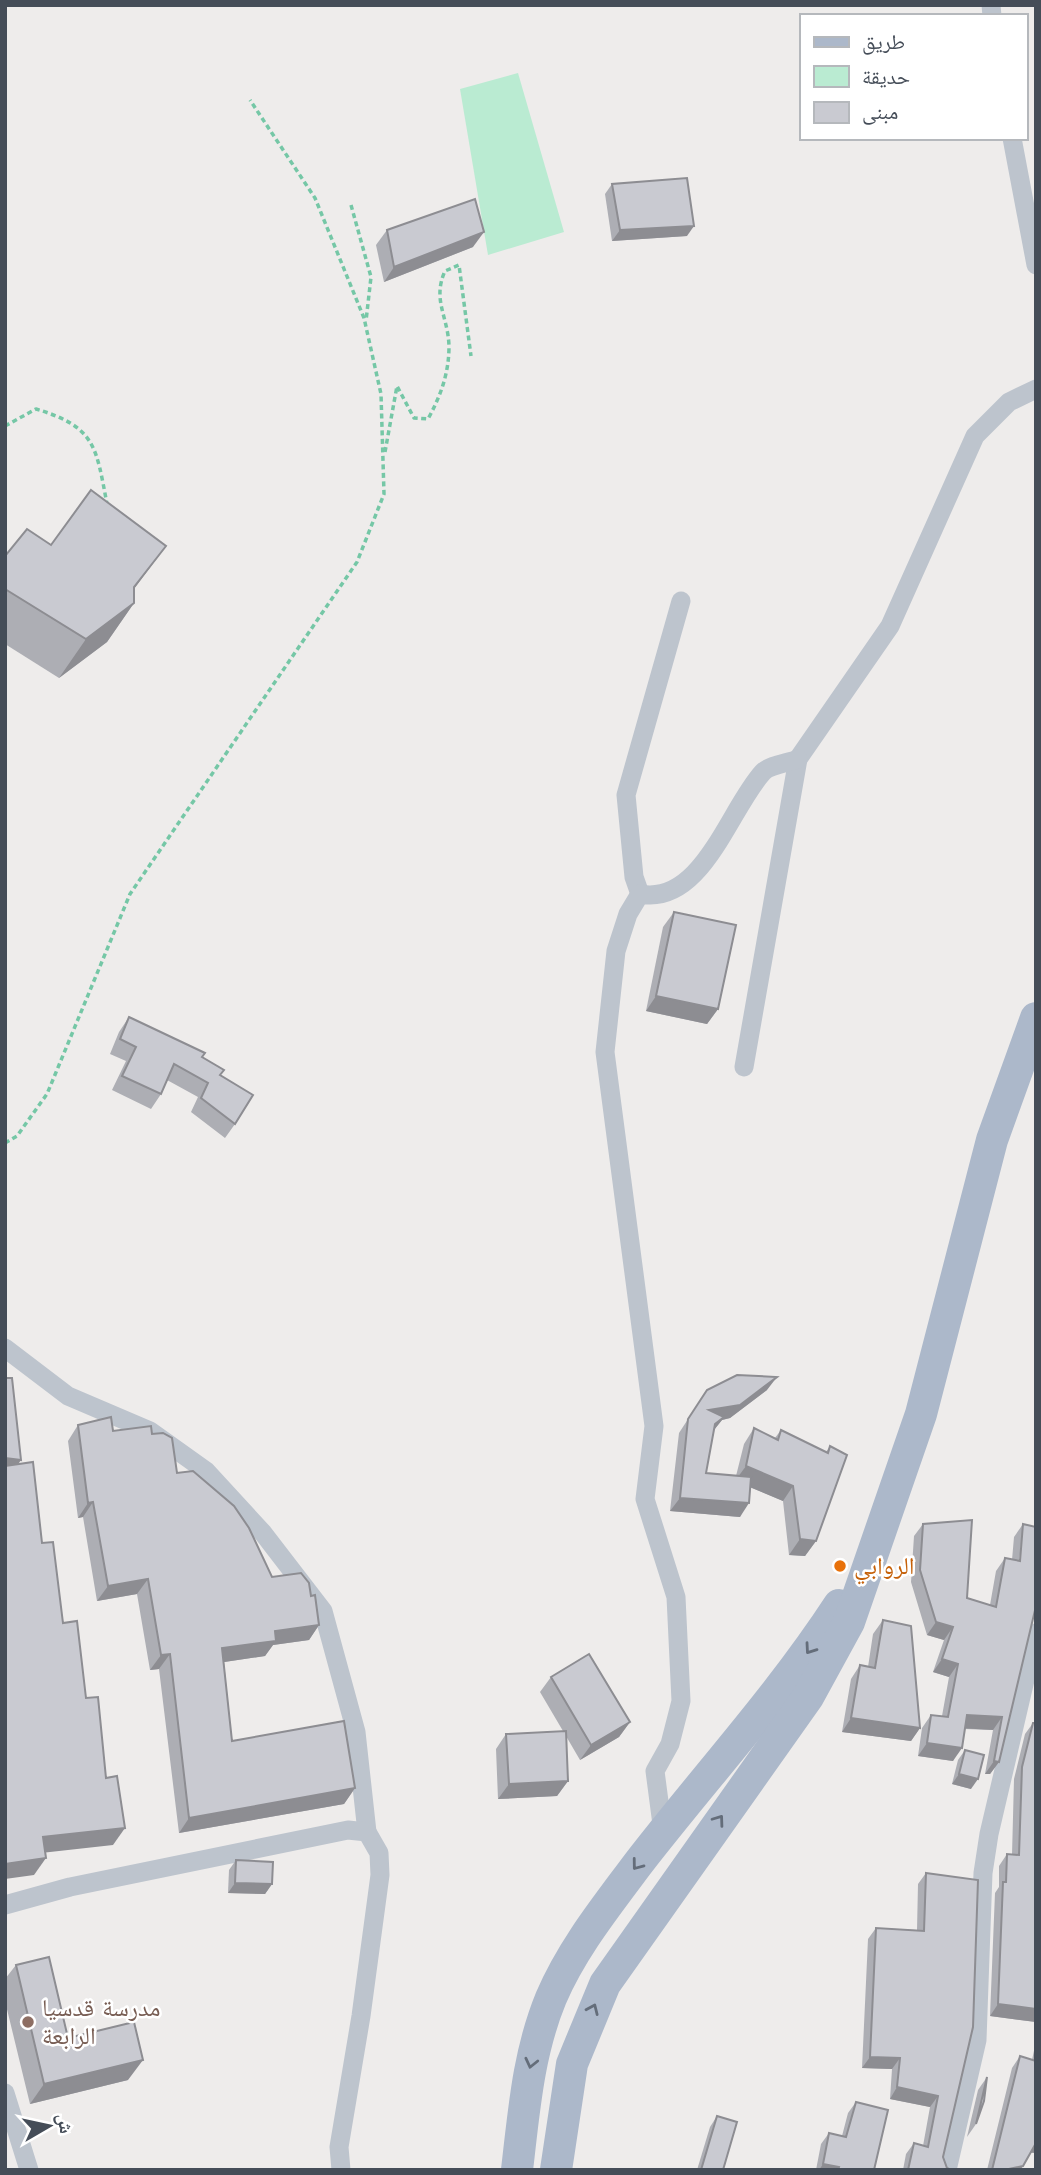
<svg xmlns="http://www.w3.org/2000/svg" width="1041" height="2175" font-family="'Work Sans','Noto Naskh Arabic',sans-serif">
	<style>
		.green { fill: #baebd2 }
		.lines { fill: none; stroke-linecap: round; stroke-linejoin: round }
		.path { stroke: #75c7a6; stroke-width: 3.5; stroke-dasharray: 5 3.5; stroke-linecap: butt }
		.street { stroke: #bdc4cd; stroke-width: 19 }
		.primary { stroke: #acb8ca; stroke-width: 32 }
		.wall { fill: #adaeb4 }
		.shaded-wall { fill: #8d8d92 }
		.building { fill: #c9cad1; stroke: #8d8d92; stroke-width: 2 }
		.oneway { stroke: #646d7a }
		.food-dot { fill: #e8710a; stroke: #fff; stroke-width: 2.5 }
		.education-dot { fill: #8d6e63; stroke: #fff; stroke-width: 2.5 }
		.labels { text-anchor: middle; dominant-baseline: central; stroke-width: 5; stroke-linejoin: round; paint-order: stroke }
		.food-label { font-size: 24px; fill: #c56008; stroke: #fff; text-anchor: start }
		.education-label { font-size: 24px; fill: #785e54; stroke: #fff; text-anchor: start }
	</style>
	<rect width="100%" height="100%" fill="#eeeceb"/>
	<!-- green -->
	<path class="green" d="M518,73L564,232L488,255L460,89Z"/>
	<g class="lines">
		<!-- path -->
		<g class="path">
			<path d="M351,205L371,277L366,321"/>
			<path d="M5,426L36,409C96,427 96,447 107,504"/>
			<path d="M385,452L397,386L414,418L428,419C441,395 449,373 449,346C448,316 432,300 445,271L459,265L471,356"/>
			<path d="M5,1143L17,1136L47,1094L130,894L357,562L384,494L381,394L364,318L315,198L250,100"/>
		</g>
		<!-- street -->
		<g class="street">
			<path d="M991,5L992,16"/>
			<path d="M1012,138L1036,265"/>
			<path d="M640,894L634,877L626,795L681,601"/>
			<path d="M744,1067L798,759L890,626L975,436L1009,402L1036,389"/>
			<path d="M5,1348L68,1396L150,1431L206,1471L263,1533L323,1611L356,1732L367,1832"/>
			<path d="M663,1832L655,1771L670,1744L681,1701L676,1597L645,1499L654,1426L605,1052L616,951L628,914L640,894C702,906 729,809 763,772C770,765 788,763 798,759"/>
			<path d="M5,1905L70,1887L348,1830L367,1832L379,1853L380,1875L361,2016L339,2147L341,2170"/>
			<path d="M5,2093L29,2170"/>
			<path d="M947,2170L977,2040L983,1873L989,1834L1036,1633"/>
		</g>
		<!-- primary -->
		<g class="primary">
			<path d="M517,2170C524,2111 528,2054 551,1998C572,1949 605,1908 637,1865C704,1778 779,1697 839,1605"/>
			<path d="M556,2170L572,2064L605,1984L808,1697L849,1622L921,1414L992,1140L1036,1018"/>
		</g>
	</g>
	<!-- wall -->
	<g class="wall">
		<path d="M612,184L687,236L612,241L605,194Z"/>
		<path d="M387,230L473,247L384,282L376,245Z"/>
		<path d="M51,545L134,590V603L107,642L59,678L5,644V556Z"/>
		<path d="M674,912L718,1009L707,1024L646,1011L663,927Z"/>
		<path d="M129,1017L202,1057L220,1075L235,1124L225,1138L191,1112L198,1097L167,1080L161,1094L151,1109L112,1090L126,1061L110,1054L119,1032Z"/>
		<path d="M707,1390H767L730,1418L722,1420L713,1431L706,1473L736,1476L744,1444L754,1428L775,1438L781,1430L826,1452L830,1446L816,1541L805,1556L789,1555L783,1501L750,1487L740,1517L670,1511L679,1433Z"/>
		<path d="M78,1425L113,1431L152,1434L177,1473L272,1577L311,1596L319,1625L309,1640L273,1645L265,1656L224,1662L232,1741L355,1788L344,1804L179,1833L159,1669L150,1670L137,1594L97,1601L83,1517L78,1518L68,1441Z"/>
		<path d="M923,1524L967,1598L990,1605L996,1571L1005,1558L1012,1560L1014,1537L1023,1524L999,1762L990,1774H985L993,1730L965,1729L953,1761L918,1756L922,1728L931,1715L942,1716L949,1677L933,1672L944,1640L927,1635L911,1582L914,1536Z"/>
		<path d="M883,1620L920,1728L911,1741L842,1732L851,1679L860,1665L868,1667L873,1634Z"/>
		<path d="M551,1677L630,1722L619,1737L580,1760L566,1736L568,1781L557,1796L498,1799L496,1749L506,1734L563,1731L540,1692Z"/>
		<path d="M1033,1723L1036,2022L990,2016L995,1893L999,1887V1866L1007,1854L1012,1855L1014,1779L1025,1734Z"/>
		<path d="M965,1750L971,1789L952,1784L958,1760Z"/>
		<path d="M236,1860L272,1884L265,1894L228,1893L229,1870Z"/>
		<path d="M926,1873L943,2157L947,2168L951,2170H903L906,2154L914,2143L923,2146L930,2107L890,2099L892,2069L862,2068L868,1939L876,1928L917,1930L918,1884Z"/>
		<path d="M16,1965L68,2038L128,2080L30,2104L5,2001V1979Z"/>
		<path d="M1036,2041V2153H1031L1020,2170H987L1012,2068L1020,2056L1032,2060Z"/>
		<path d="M987,2077L976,2124L967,2137L978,2090Z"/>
		<path d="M856,2102L874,2170H816L821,2144L829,2133L842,2136L848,2113Z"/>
		<path d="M717,2116L723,2170H697L710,2127Z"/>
	</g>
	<!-- shaded-wall -->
	<g class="shaded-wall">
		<path d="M694,226L687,236L612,241L620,230Z"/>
		<path d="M484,232L473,247L384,282L394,267Z"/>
		<path d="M166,546L111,620L134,603L107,642L59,678L86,639L134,587Z"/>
		<path d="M656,996L718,1009L707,1024L646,1011Z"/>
		<path d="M777,1377L767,1390L730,1418L722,1420L714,1430L705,1437L709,1410Z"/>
		<path d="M5,1458L21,1460L10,1476L5,1475Z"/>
		<path d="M746,1466L793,1486L783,1501L735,1481Z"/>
		<path d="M680,1498L749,1503L740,1517L670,1511Z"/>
		<path d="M93,1502L83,1517L78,1518L88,1503Z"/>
		<path d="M800,1539L816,1541L805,1556L789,1555Z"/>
		<path d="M148,1579L137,1594L97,1601L108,1586Z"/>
		<path d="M936,1622L953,1627L944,1640L927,1635Z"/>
		<path d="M319,1625L309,1640L273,1645L265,1656L211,1664L222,1648L275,1631Z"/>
		<path d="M170,1654L159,1669L150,1670L161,1655Z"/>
		<path d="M942,1659L958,1664L949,1677L933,1672Z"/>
		<path d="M967,1715L1002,1717L993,1730L958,1728Z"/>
		<path d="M851,1718L920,1728L911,1741L842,1732Z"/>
		<path d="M630,1722L619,1737L580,1760L591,1745Z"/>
		<path d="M927,1743L962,1748L953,1761L918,1756Z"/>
		<path d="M994,1761L999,1762L990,1774H985Z"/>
		<path d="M959,1774L978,1779L971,1789L952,1784Z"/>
		<path d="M568,1781L557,1796L498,1799L509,1784Z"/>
		<path d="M355,1788L344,1804L179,1833L189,1818Z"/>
		<path d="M125,1828L113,1845L32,1854L43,1837Z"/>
		<path d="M46,1858L34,1875L5,1879V1864Z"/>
		<path d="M235,1883L272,1884L265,1894L228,1893Z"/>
		<path d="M998,2004L1036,2009V2022L990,2016Z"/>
		<path d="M870,2057L900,2058L892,2069L862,2068Z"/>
		<path d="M143,2060L128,2080L30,2104L44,2084Z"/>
		<path d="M897,2087L938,2096L930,2107L890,2099Z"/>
		<path d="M1036,2143V2153L1029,2152Z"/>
		<path d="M823,2164L839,2167L837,2170H819Z"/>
		<path d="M1023,2166L1020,2170H1004Z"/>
	</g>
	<!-- building -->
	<g class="building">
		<path d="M687,178L694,226L620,230L612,184Z"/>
		<path d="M475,199L484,232L394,267L387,230Z"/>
		<path d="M91,490L166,546L134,587V603L86,639L5,589V556L27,529L51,545Z"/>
		<path d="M674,912L736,925L718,1009L656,996Z"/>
		<path d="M129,1017L205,1053L202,1057L224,1070L220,1075L253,1095L235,1124L201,1098L208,1083L174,1064L161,1094L122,1076L136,1047L120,1039Z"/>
		<path d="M737,1375L777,1377L740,1405L709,1410L724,1417L715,1424L706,1473L751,1477L749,1503L680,1498L688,1419L707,1390Z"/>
		<path d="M5,1378H12L21,1460L5,1458Z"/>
		<path d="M111,1417L113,1431L151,1426L152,1434L163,1433L172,1438L177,1473L193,1471L234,1506L249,1528L272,1577L301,1573L309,1583L311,1596L315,1595L319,1625L275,1631L276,1641L222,1648L232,1741L344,1721L355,1788L189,1818L170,1654L161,1655L148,1579L108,1586L93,1502L88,1503L78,1425Z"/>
		<path d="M754,1428L778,1440L781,1430L828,1453L830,1446L847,1455L816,1541L800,1539L793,1486L746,1466Z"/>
		<path d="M33,1462L42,1543L53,1542L63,1623L77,1621L86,1698L98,1697L106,1778L117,1776L125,1828L43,1837L46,1858L5,1864V1466Z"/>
		<path d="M972,1520L967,1598L996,1607L1005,1558L1020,1561L1023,1524L1036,1527V1606L999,1762L994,1761L1002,1717L967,1715L962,1748L927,1743L931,1715L948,1717L958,1664L942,1659L953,1627L936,1622L920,1570L923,1524Z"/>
		<path d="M883,1620L911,1626L920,1728L851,1718L860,1665L875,1668Z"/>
		<path d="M589,1654L630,1722L591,1745L551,1677Z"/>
		<path d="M1033,1723H1036V2009L998,2004L1003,1882H1006L1007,1854L1019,1855L1022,1767Z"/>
		<path d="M566,1731L568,1781L509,1784L506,1734Z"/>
		<path d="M965,1750L984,1755L978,1779L959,1774Z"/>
		<path d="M236,1860L273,1862L272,1884L235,1883Z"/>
		<path d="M926,1873L978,1880L973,2027L943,2157L947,2168L951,2170H908L914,2143L928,2147L938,2096L897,2087L900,2058L870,2057L876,1928L924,1931Z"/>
		<path d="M49,1957L68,2038L134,2022L143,2060L44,2084L16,1965Z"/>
		<path d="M1020,2056L1036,2061V2143L1023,2166L1004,2170H992Z"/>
		<path d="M987,2077L984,2101L976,2124Z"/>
		<path d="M856,2102L888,2110L874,2170H838L839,2167L823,2164L829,2133L846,2137Z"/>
		<path d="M717,2116L737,2122L723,2170H701Z"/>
	</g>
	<!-- one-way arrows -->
	<defs><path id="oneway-chevron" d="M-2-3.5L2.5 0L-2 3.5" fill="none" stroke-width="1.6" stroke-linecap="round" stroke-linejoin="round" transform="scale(1.75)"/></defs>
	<g class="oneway">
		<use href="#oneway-chevron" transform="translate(810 1649) rotate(125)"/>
		<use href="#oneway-chevron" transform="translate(719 1820) rotate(-54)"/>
		<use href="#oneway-chevron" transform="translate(637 1865) rotate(127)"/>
		<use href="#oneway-chevron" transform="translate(593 2009) rotate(-66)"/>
		<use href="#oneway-chevron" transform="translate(531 2063) rotate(103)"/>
	</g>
	<!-- markers -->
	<circle class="food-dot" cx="840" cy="1566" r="7"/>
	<circle class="education-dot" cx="28" cy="2022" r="7"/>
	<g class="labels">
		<!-- food labels -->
		<g class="food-label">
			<text x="854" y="1566">الروابي</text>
		</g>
		<!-- education labels -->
		<g class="education-label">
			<text x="42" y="2008">مدرسة قدسيا<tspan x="42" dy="28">الرابعة</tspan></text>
		</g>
	</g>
	<!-- border -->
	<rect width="1041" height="2175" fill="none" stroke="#454d58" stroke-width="14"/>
	<!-- legend -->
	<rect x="800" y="14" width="228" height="126" fill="#ffffff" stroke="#b5b8bc" stroke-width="2"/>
	<rect x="814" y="37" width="35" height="10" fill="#acb8ca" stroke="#b5b8bc" stroke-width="2"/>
	<text x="862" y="49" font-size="21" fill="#454d58">طريق</text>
	<rect x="814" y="66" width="35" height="21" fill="#baebd2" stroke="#b5b8bc" stroke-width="2"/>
	<text x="862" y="84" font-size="21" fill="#454d58">حديقة</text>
	<rect x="814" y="102" width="35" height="21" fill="#c9cad1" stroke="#b5b8bc" stroke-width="2"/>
	<text x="862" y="119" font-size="21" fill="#454d58">مبنى</text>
	<!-- north arrow -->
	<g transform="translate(49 2126) rotate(81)" stroke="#ffffff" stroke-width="5" paint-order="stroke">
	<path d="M0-5L12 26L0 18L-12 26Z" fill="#454d58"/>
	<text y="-10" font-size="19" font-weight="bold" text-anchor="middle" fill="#454d58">ش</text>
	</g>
</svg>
